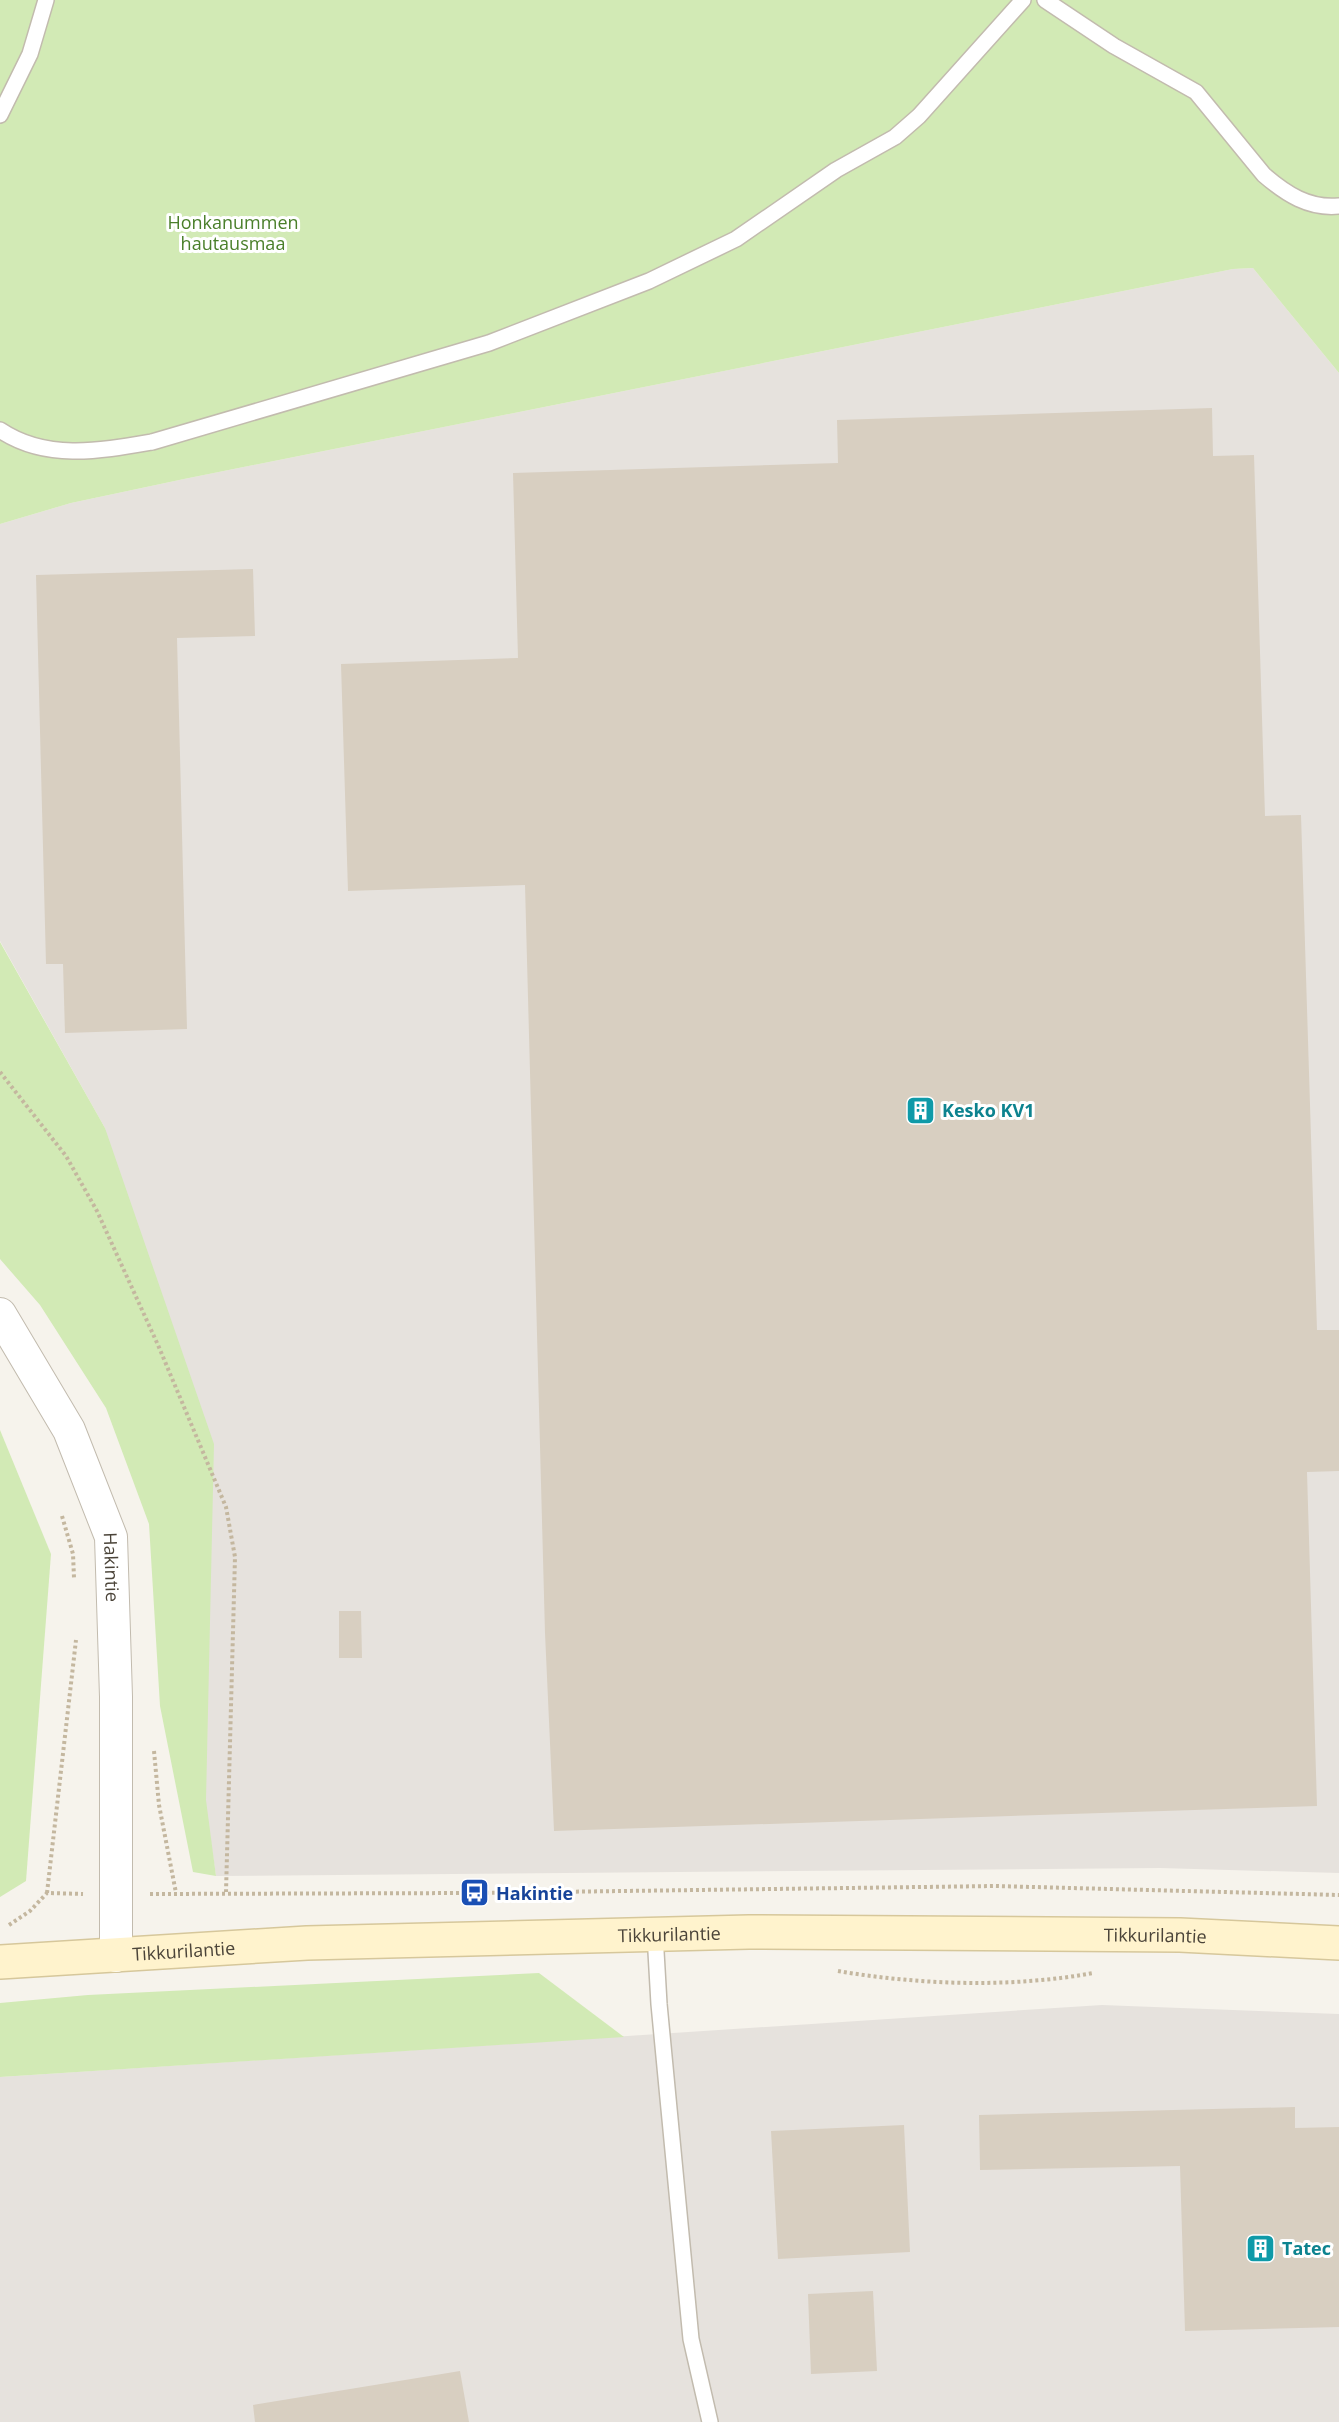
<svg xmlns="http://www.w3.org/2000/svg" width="1339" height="2422" font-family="'Open Sans',sans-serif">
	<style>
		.industrial { fill: #e6e2dd }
		.green { fill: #d2eab5 }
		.building { fill: #d8cfc1 }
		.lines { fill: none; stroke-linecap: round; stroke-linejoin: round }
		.service-casing { stroke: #c2bbae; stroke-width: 18 }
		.minor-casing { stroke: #c2bbae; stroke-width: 34 }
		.secondary-casing { stroke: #d6c79b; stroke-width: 36 }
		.path { stroke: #c4b79f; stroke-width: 4; stroke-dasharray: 3 3; stroke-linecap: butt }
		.service { stroke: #fff; stroke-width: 15 }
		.minor { stroke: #fff; stroke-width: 32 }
		.secondary { stroke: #fff3cd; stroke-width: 33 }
		.labels { text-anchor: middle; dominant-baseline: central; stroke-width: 6; stroke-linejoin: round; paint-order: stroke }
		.park-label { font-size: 18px; fill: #4a7f2a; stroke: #fff }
		.culture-label { font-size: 18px; font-weight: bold; fill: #0d838f; stroke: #fff; text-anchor: start }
		.street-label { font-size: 18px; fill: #4b4439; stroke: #fff }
		.transit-label { font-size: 18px; font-weight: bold; fill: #164399; stroke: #fff; text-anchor: start }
	</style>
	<rect width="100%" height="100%" fill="#f6f3ec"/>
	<!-- industrial -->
	<g class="industrial">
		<path d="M1253,268L1339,373V1873L1160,1868L216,1876L105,1128L0,941V524L71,503L184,479L1233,269Z"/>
		<path d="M1102,2005L1339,2014V2422H0V2077Z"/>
	</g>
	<!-- green -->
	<g class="green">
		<path d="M0,0H1339V373L1253,268L1233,269L184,479L71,503L0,524Z"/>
		<path d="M0,942L105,1128L214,1444L206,1800L216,1876L193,1872L160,1706L149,1524L106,1408L40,1305L0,1259Z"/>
		<path d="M0,1430L51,1554L26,1881L0,1897Z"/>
		<path d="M539,1973L624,2037L0,2077V2003L88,1995Z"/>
	</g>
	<!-- building -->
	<g class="building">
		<path d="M1212,408L1213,456L1254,455L1265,816L1301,815L1317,1330H1339V1471L1307,1472L1317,1806L554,1831L545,1633L525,885L348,891L341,664L518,658L513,473L838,463L837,420Z"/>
		<path d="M253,569L255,636L177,638L187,1029L65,1033L63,964H46L36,575Z"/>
		<path d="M339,1611H361L362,1658H339Z"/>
		<path d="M1295,2107V2128L1339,2127V2327L1185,2331L1180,2166L980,2170L979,2115Z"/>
		<path d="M904,2125L910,2252L778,2259L771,2131Z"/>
		<path d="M873,2291L877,2371L811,2374L808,2294Z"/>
		<path d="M460,2371L469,2422H255L253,2405Z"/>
	</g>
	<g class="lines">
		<defs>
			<g id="service">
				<path d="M1045,0L1114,46L1196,92L1264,175C1286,194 1309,209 1339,206"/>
				<path d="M0,115L30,54L46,0"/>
				<path d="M0,430C46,461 100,451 152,442L489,343L649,281L736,239L836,170L895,137L919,116L1023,0"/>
				<path d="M655,1934L659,2004L691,2339L710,2422"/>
			</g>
			<g id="minor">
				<path id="s1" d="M0,1314L69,1430L111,1537L116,1697V1956"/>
			</g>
			<g id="secondary">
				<path id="s2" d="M0,1962L307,1943L749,1932L1180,1935L1339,1943"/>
			</g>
		</defs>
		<!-- service casing -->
		<use href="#service" class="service-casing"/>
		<!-- minor casing -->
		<use href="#minor" class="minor-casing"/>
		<!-- secondary casing -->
		<use href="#secondary" class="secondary-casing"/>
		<!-- path -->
		<g class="path">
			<path d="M0,1072L66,1156L97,1211L158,1345L226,1507L235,1557L226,1892"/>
			<path d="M62,1516L73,1554L74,1578"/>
			<path d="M154,1751L159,1805L176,1893"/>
			<path d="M47,1893L76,1640"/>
			<path d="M150,1894L475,1893L995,1886L1339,1895"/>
			<path d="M9,1925L30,1911L47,1893L83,1894"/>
			<path d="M838,1971C919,1985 1012,1988 1093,1973"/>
		</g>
		<!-- service -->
		<use href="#service" class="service"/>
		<!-- minor -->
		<use href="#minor" class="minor"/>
		<!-- secondary -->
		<use href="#secondary" class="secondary"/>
	</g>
	<!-- icons -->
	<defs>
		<symbol id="building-square" viewBox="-11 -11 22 22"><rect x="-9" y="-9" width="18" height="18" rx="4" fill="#0f9aa8" stroke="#fff"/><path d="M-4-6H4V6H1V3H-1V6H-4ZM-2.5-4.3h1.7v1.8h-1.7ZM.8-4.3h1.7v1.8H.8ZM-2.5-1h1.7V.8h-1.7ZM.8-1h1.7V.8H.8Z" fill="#fff"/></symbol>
		<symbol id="bus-square" viewBox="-11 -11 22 22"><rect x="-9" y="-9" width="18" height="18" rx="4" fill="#1a4fb4" stroke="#fff"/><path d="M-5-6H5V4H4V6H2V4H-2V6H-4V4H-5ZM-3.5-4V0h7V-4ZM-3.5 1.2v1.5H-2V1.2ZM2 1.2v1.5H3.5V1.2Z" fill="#fff"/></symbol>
	</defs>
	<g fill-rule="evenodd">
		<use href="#building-square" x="904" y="1094" width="33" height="33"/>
		<use href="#bus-square" x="458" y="1876" width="33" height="33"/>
		<use href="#building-square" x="1244" y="2232" width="33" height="33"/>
	</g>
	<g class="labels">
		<!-- park labels -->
		<g class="park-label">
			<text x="233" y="222">Honkanummen<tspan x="233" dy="21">hautausmaa</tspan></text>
		</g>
		<!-- culture labels -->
		<g class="culture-label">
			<text x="942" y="1110">Kesko KV1</text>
			<text x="1282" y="2248">Tatec</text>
		</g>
		<!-- street labels -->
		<g class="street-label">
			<text stroke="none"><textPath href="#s1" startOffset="280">Hakintie</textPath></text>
			<text stroke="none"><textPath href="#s2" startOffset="670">Tikkurilantie</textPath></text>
			<text stroke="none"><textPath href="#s2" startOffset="1156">Tikkurilantie</textPath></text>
			<text stroke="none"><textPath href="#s2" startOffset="184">Tikkurilantie</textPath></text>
		</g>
		<!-- transit labels -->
		<g class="transit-label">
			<text x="496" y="1893">Hakintie</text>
		</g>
	</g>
</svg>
